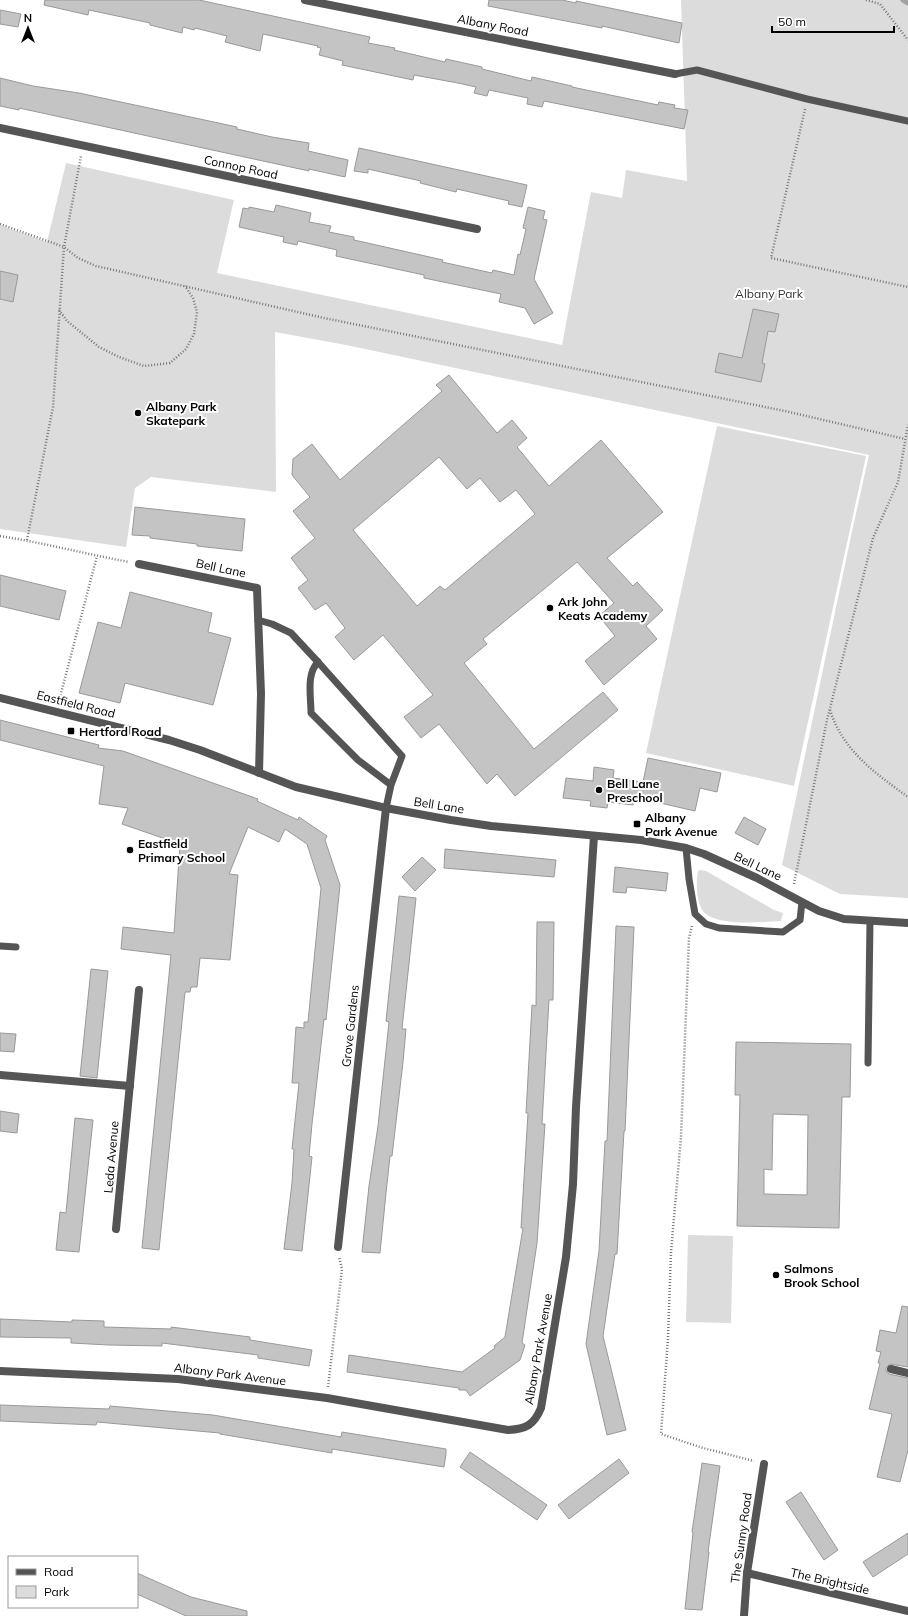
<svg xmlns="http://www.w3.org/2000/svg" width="908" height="1616" font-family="Mulish,sans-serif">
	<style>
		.green { fill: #dcdcdc }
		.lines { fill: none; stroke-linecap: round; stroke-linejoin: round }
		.stream { stroke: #a3a3a3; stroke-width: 5 }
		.building { fill: #c4c4c4; stroke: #999; fill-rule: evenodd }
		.path { stroke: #777; stroke-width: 2.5; stroke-dasharray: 1 2; stroke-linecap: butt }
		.service { stroke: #555; stroke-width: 7 }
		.minor { stroke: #555; stroke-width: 8 }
		.tertiary { stroke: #555; stroke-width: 8 }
		.poi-dot { fill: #000; stroke: #fff; stroke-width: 1.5 }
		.labels { text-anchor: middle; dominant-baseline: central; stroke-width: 4; stroke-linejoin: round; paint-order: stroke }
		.street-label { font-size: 12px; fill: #000; stroke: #fff }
		.park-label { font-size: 12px; fill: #333; stroke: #fff }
		.poi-label { font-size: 12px; font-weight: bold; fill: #000; stroke: #fff; text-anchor: start }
	</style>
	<rect width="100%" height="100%" fill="#fff"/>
	<!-- green -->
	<g class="green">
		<path d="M681,0H908V898L840,894L782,865L851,536L869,455L346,345L275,332L276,492L151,477L135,488L126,547L0,529V225L47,242L66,163L234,200L217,273L562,345L591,192L622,198L626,170L687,181Z"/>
		<path d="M717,426L866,456L794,786L646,753Z"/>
		<path d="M700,870L706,871L774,910L783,913L781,921C763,922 715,927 703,911C696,901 696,882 698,871Z"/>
		<path d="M688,1235L733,1236L731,1323L686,1322Z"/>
	</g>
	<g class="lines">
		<!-- stream -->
		<path class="stream" d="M903,0L908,3"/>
	</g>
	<!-- building -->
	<g class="building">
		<path d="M45,0H199L370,37L368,43L395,48L394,50L445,62L446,59L482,67V69L531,81L532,77L572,86V87L658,105L659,102L675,105L674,108L688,110L684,129L544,101L542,107L527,104L528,98L489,90L487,96L474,93L476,87L458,83L414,75L413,80L342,65L343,61L319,55L321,48L317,47L318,46L263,34L260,51L225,42L227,36L195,28L194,30L183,27L182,33L150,25V23L89,10L88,15L44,5Z"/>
		<path d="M489,0H562L576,3V1L682,23L679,43L602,26V28L488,6Z"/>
		<path d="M0,10L21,14L18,27L0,24Z"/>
		<path d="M0,78L33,86L79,93L237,127V129L272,137L309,143L308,151L348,160L345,177L309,169V171L19,108V110L0,106Z"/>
		<path d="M359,148L527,185L522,207L508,204L509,201L457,189L456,192L420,183L421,181L368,169V173L354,171Z"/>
		<path d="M276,205L311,213L309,222L331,226L329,232L354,237V240L443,260L442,262L492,273L493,270L514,275L518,254L520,255L526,229L523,228L528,207L545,211L543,219L547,220L534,279L553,313L534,324L525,308L499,302L501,294L424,278V275L336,256L337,250L298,241L297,245L283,242L284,237L239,227L243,208L249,209V207L274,212Z"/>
		<path d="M0,271L18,275L13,302L0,299Z"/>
		<path d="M753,309L779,314L775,332L768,331L762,363L765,364L761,382L715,372L719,353L742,358Z"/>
		<path d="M449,375L497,433L512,420L527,438L517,447L549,486L601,440L663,512L607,558L633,586L637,582L663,610L646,626L657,639L604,685L585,661L615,636L599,616L614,603L577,562L483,639L487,644L464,663L534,749L603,692L618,710L515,796L497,774L487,784L439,724L421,738L404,717L433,695L383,635L354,660L335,637L345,628L326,603L315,610L298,588L308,580L291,558L315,538L293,511L310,497L292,475L293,459L312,444L340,480L442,391L436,385ZM439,457L467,489L480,478L500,502L516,490L535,514L445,590L440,586L417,606L353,530Z"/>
		<path d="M135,507L245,519L242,551L197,546V544L150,538V536L132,535Z"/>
		<path d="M0,575L66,591L59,620L0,606Z"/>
		<path d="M130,592L212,613L208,632L231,638L213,705L125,683L120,703L79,693L98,622L121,628Z"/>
		<path d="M0,720L99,745L98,748L123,751L258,799L257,801L298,820L299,817L327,836L325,840L340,885L326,1020L324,1019L312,1124L309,1156L312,1157L302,1251L284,1249L292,1183L294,1149H292L299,1083H292L296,1027L304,1028V1022H308L321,888L307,844L285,829L279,842L248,827L229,874L238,875L230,960L200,958L197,987H191L190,992H185L159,1250L142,1248L171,955L121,949L123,927L174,933L180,844L122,824L128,808L99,804L104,766L0,740Z"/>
		<path d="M648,758L721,773L717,792L700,788L695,811L634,797L633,805L608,802L607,808L590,806L591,801L563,798L566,778L593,781L594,767L614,770L613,778L643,782Z"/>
		<path d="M744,817L766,829L758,845L735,833Z"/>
		<path d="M445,849L556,860L554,877L444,868Z"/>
		<path d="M422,857L436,870L415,891L402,877Z"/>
		<path d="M615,867L668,873L666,891L627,887L626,893L613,892Z"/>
		<path d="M399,896L416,898L402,1029H406L403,1062L392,1156H390L386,1193L380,1253L362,1252L369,1186L378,1126L389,1022L386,1021Z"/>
		<path d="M537,922H554L553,1000H549L542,1124H545L537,1243L522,1343L525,1345L520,1360L470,1396L466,1390H459V1388L347,1372L349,1355L462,1372L495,1348L494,1346L505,1337L523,1228H521L528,1113H526L532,1005L536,1006Z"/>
		<path d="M616,926L634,927L625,1131H624L617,1254H615L603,1336L626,1430L607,1435L586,1344L599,1251L605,1141H607Z"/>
		<path d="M91,969L108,971L97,1078L80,1076Z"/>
		<path d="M0,1033L16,1034L14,1052L0,1051Z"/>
		<path d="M736,1042L851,1044L850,1097H842L839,1228L737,1226L740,1095H735ZM773,1114L808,1115L807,1195L764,1194V1169L772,1170Z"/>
		<path d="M0,1111L19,1114L17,1133L0,1131Z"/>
		<path d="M75,1118L93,1120L79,1252L56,1250L60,1212L66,1213Z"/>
		<path d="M902,1306L908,1307V1367L890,1364L886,1368V1371L889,1374L908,1378V1450L900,1482L877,1477L892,1414L869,1409L880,1363H878L881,1352L876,1351L880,1330L896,1333Z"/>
		<path d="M0,1319L72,1322V1320L104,1321V1327L171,1329V1327L250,1337V1340L312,1350L309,1366L258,1358V1355L162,1343V1346L109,1345L71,1343V1338L0,1337Z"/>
		<path d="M0,1405L109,1409L110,1406L213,1415L341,1437L342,1432L446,1449V1454L444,1467L332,1449V1453L220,1434V1433L97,1422L96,1425L0,1421Z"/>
		<path d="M470,1452L547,1505L537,1520L460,1467Z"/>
		<path d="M619,1459L629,1473L569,1519L558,1505Z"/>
		<path d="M702,1463L720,1466L708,1552H709L702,1610L685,1609L693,1533L692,1532Z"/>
		<path d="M801,1492L838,1550L824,1560L786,1502Z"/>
		<path d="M908,1533V1554L873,1577L863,1562Z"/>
		<path d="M137,1573L191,1597L247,1611V1616H186L137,1594Z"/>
	</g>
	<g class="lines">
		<!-- path -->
		<g class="path">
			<path d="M866,0L880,4L908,40"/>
			<path d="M805,109L771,258L908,287"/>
			<path d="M0,224L64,247L78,258L96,266L324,318L785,411L905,439"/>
			<path d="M59,310L67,321L99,347L119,357L144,366L170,363L186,349L194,334L197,312L193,298L185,286"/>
			<path d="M0,536C44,543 86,554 129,562"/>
			<path d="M27,540L53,407L64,247L81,156"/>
			<path d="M59,701L97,556"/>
			<path d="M830,710C843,751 875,773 908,797"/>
			<path d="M794,884L827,720L873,538L898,482L908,425"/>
			<path d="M692,926L689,938L681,1137L671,1252L668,1338L661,1434L703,1448L754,1461"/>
			<path d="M328,1387L342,1269L339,1257"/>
		</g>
		<!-- service -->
		<g class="service">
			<path d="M675,74L697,70L807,99L908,121"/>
			<path d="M258,620L272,624L291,633L318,662"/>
			<path d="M386,808L391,785L402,756L318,662C306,674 311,696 311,713L358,760L391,785"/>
			<path d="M686,848L689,879L695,914L706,924L719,928L783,932L800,920L802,902"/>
			<path d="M0,946L16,947"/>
			<path d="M868,1063L870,921"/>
		</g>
		<!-- minor -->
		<g class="minor">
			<path d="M305,0L675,74"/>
			<path d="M0,128L477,229"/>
			<path d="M139,564L257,588L261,694L259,773"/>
			<path d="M0,1075L130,1086"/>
			<path d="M116,1229L139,990"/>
			<path d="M338,1247L386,808"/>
			<path d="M891,1369L908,1373"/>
			<path d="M0,1371L178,1379L327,1398L508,1430C526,1429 534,1425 541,1408L566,1257L573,1184L576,1107L594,836"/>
			<path d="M747,1573L908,1611"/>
			<path d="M744,1616L747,1573L764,1464"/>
		</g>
		<!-- tertiary -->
		<path class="tertiary" d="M0,698L169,740L200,750L296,787L386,808L451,820L491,826L641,840L686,848L704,854L757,878L819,911L844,919L908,923"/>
	</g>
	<!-- markers -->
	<g class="poi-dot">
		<circle cx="138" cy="413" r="4"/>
		<circle cx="550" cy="608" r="4"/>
		<rect x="67" y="727" width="8" height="8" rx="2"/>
		<circle cx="599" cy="790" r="4"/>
		<rect x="633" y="820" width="8" height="8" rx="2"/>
		<circle cx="130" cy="850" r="4"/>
		<circle cx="776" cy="1275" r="4"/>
	</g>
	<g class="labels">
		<!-- street labels -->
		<g class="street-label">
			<text transform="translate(493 25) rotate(11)">Albany Road</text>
			<text transform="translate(241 167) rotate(12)">Connop Road</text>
			<text transform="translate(221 568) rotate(12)">Bell Lane</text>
			<text transform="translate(76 704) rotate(14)">Eastfield Road</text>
			<text transform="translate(439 805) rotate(9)">Bell Lane</text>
			<text transform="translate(758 866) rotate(25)">Bell Lane</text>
			<text transform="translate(350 1026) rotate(-84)">Grove Gardens</text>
			<text transform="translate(111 1157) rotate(-85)">Leda Avenue</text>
			<text transform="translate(538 1349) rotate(-80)">Albany Park Avenue</text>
			<text transform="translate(230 1374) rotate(7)">Albany Park Avenue</text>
			<text transform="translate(741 1538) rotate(-82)">The Sunny Road</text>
			<text transform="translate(830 1581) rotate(13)">The Brightside</text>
		</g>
		<!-- park labels -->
		<g class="park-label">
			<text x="769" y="293">Albany Park</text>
		</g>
		<!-- poi labels -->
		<g class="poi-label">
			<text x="146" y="406">Albany Park<tspan x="146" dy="14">Skatepark</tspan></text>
			<text x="558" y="601">Ark John<tspan x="558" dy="14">Keats Academy</tspan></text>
			<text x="79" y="731">Hertford Road</text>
			<text x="607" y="783">Bell Lane<tspan x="607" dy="14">Preschool</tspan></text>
			<text x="645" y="817">Albany<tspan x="645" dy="14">Park Avenue</tspan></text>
			<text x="138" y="843">Eastfield<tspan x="138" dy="14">Primary School</tspan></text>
			<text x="784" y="1268">Salmons<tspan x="784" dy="14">Brook School</tspan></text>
		</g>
	</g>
	<!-- legend -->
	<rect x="8" y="1556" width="130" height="52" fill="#ffffff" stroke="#999999"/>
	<rect x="16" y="1569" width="20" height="6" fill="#555555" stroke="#999999"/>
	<text x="44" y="1576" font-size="12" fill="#000000">Road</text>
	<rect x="16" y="1586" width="20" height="12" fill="#dcdcdc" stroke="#999999"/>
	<text x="44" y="1596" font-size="12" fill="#000000">Park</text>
	<!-- north arrow -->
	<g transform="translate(28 28)" stroke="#ffffff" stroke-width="3" paint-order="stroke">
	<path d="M0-3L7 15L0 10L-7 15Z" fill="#000000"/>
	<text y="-6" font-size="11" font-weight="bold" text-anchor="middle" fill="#000000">N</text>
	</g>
	<!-- scale -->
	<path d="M772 26v6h122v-6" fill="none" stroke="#000000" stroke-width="2"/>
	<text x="778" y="26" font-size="12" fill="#000000" stroke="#ffffff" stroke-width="3" paint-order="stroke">50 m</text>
</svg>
